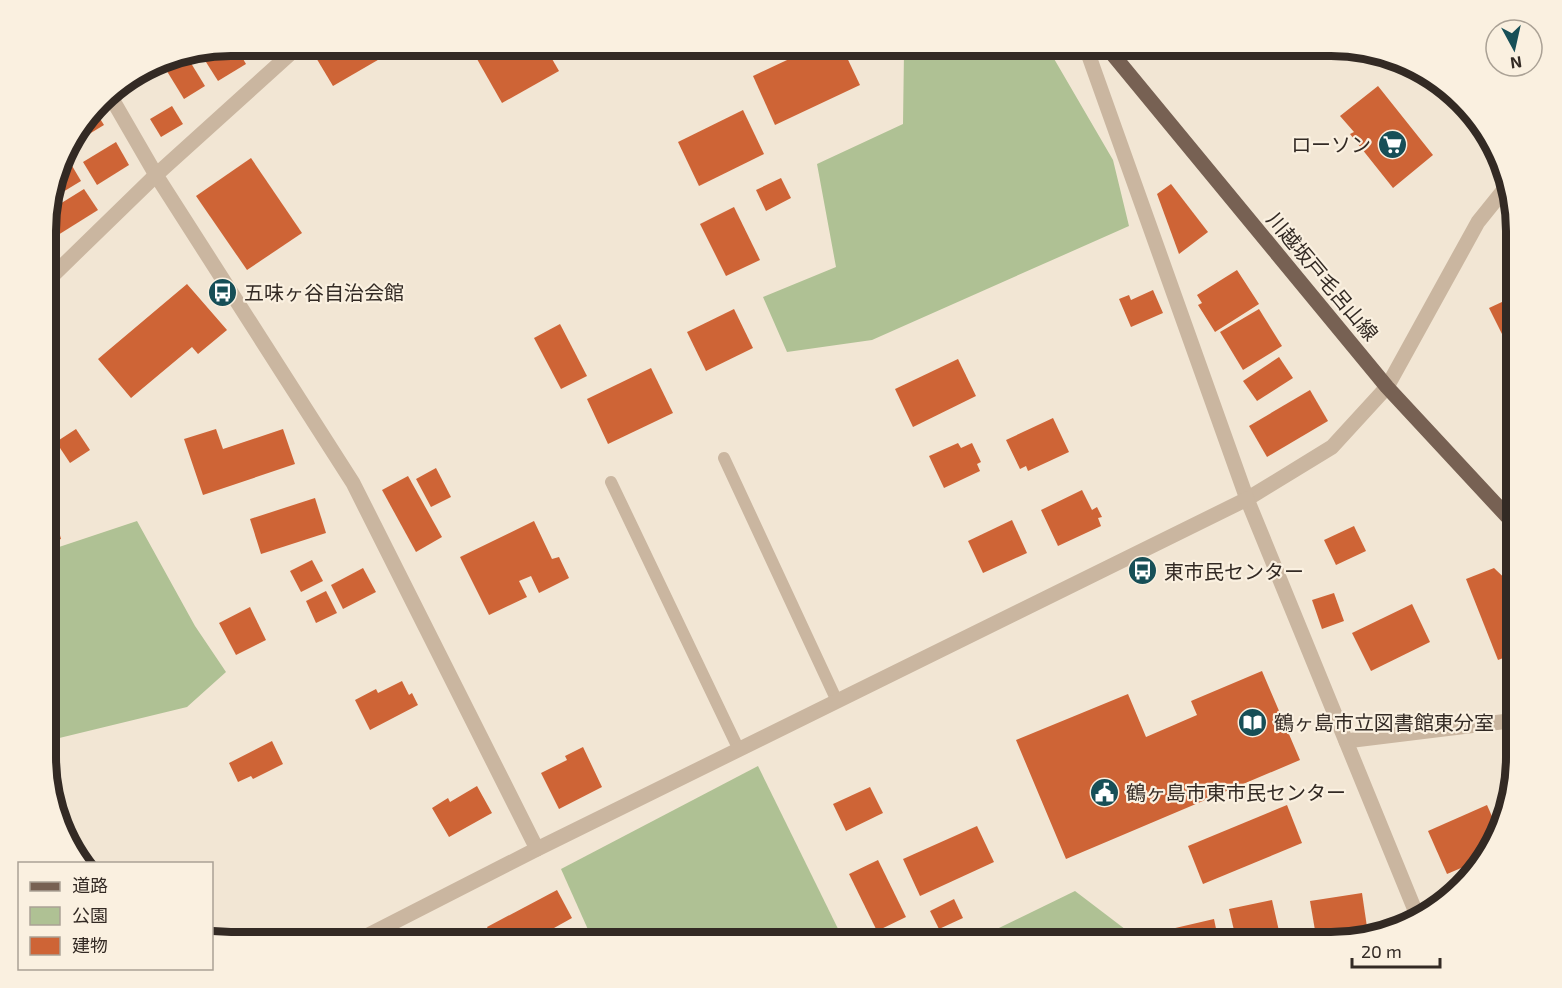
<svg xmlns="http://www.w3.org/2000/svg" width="1562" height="988" font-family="'Exo 2','Noto Sans JP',sans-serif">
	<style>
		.green { fill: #afc194 }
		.building { fill: #ce6436 }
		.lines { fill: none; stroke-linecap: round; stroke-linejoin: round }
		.service { stroke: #cab6a0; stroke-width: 12 }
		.minor { stroke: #cab6a0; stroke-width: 15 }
		.tertiary { stroke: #cab6a0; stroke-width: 15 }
		.primary { stroke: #776153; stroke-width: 15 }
		.labels { text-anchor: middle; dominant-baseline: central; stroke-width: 4.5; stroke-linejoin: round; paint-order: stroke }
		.poi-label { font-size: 20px; fill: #332a24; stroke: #faf0e0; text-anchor: start }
		.street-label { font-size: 20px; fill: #332a24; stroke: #faf0e0 }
		.rim { fill: none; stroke: #332a24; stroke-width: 8 }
	</style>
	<rect width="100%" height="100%" fill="#f2e6d4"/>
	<!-- green -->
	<g class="green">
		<path d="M967,45H1046L1113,160L1129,226L872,340L787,352L763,297L836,267L817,164L903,124L904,52Z"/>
		<path d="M137,521L195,626L226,672L187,707L47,741V551Z"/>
		<path d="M758,766L845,943H594L561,869Z"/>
		<path d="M1075,891L1138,939L1139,943H968Z"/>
	</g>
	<!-- building -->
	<g class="building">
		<path d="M231,45H235L246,64L218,81L199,51Z"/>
		<path d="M334,45H376L383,57L333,86L315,56Z"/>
		<path d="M469,45H544L559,71L502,103Z"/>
		<path d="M819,45H841L860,85L775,125L753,76Z"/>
		<path d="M186,55L205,86L184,99L165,68Z"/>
		<path d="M1378,86L1433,155L1393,188L1350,134L1354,132L1340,116Z"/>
		<path d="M172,106L183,124L161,137L150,119Z"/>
		<path d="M94,109L104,125L71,145L69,142Z"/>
		<path d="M743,110L764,154L699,186L678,142Z"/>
		<path d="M116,142L129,165L97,185L83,162Z"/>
		<path d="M251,158L302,233L247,270L196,196Z"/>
		<path d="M68,159L81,181L48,201L60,164Z"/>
		<path d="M781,178L791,198L766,211L756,190Z"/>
		<path d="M1171,184L1208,232L1179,254L1157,194Z"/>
		<path d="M84,189L98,210L58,235L47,217V212Z"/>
		<path d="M734,207L760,260L726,276L700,224Z"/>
		<path d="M1237,270L1259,304L1215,332L1198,305L1202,303L1197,295Z"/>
		<path d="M187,284L227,330L198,354L192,347L131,398L98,359Z"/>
		<path d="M1153,290L1163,313L1131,327L1119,299L1129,295L1131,300Z"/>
		<path d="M1517,295V344L1509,348L1489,308Z"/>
		<path d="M734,309L753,348L706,371L687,332Z"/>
		<path d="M1259,309L1282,346L1243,370L1220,332Z"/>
		<path d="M560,324L587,376L561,389L534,338Z"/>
		<path d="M1279,357L1293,378L1257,401L1243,381Z"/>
		<path d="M958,359L976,396L913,427L895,389Z"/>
		<path d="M651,368L673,413L608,444L587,399Z"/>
		<path d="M1310,390L1328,421L1267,457L1249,426Z"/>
		<path d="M1517,392V414L1509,396Z"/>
		<path d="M1053,418L1069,452L1028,471L1026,466L1020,469L1006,440Z"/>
		<path d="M76,429L90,450L70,463L56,442Z"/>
		<path d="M216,429L223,449L283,429L295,464L203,495L184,439Z"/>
		<path d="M958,443L961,448L972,443L981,462L977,464L980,471L944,488L929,456Z"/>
		<path d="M436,468L451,497L431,507L416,479Z"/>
		<path d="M408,476L442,537L416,552L382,490Z"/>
		<path d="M1082,490L1092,510L1097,507L1102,517L1098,518L1101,526L1058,546L1041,510Z"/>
		<path d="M315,498L326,533L261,554L250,519Z"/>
		<path d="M52,505L61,539L47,543V506Z"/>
		<path d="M1012,520L1027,553L983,573L968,541Z"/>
		<path d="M534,521L552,559L559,557L569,578L539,593L531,576L519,581L527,597L489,615L460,557Z"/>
		<path d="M1354,526L1366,551L1336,565L1324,540Z"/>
		<path d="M312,560L323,581L301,592L290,571Z"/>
		<path d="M363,568L376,592L343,609L331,585Z"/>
		<path d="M1494,568L1517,590V653L1498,660L1466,579Z"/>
		<path d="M326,591L337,613L316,623L306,601Z"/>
		<path d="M1334,593L1344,621L1322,629L1312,600Z"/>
		<path d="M1412,604L1430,642L1371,671L1352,633Z"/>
		<path d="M250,607L266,640L236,655L219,623Z"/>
		<path d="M1262,671L1300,760L1066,859L1016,740L1128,694L1146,737L1197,715L1191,701Z"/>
		<path d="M402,681L409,695L412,693L418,705L370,730L355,700L376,689L378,693Z"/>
		<path d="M272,741L283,764L253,779L251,776L238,782L229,763Z"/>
		<path d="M583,747L602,787L559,809L541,773L567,760L565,756Z"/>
		<path d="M477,786L492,813L449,837L432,808L448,798L450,802Z"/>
		<path d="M870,787L883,813L846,831L833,804Z"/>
		<path d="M1506,799L1503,808L1501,815L1496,804Z"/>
		<path d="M1287,805L1302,843L1203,884L1188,846Z"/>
		<path d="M1487,805L1497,828L1487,857L1447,874L1428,831Z"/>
		<path d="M977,826L994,862L920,896L903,859Z"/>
		<path d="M878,860L906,917L877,931L849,874Z"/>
		<path d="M557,890L572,918L527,943H496L487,927Z"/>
		<path d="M1362,893L1368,934L1317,942L1310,901Z"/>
		<path d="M954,899L963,918L939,929L930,911Z"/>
		<path d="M1272,900L1281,940L1270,943H1237L1229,909Z"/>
		<path d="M1214,919L1219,943H1174L1171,929Z"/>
	</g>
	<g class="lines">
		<!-- service -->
		<g class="service">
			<path d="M724,458L837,701"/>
			<path d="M611,482L739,750"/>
		</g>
		<!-- minor -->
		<g class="minor">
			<path d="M108,92L156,175L353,483L537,849"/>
			<path d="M1247,499L1332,447L1387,387L1478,222L1507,186"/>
			<path d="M1346,741L1517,720"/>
		</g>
		<!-- tertiary -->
		<g class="tertiary">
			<path d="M1085,45L1247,499L1419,920"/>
			<path d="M47,281L156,175L291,53L298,45"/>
			<path d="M353,943L537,849L1247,499"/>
		</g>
		<!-- primary -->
		<path class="primary" d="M1105,45L1387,387L1517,527"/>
	</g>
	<!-- icons -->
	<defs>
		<symbol id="supermarket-disc" viewBox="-11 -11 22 22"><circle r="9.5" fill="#174f57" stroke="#faf0e0"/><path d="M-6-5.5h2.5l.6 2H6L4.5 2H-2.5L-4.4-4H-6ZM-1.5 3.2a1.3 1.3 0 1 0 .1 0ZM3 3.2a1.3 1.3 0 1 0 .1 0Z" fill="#fff"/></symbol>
		<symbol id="bus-disc" viewBox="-11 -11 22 22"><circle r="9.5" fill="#174f57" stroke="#faf0e0"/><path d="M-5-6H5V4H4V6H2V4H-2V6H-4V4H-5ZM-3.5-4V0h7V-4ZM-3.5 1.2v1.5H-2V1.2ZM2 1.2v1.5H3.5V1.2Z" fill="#fff"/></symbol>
		<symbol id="library-disc" viewBox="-11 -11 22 22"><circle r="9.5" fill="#174f57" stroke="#faf0e0"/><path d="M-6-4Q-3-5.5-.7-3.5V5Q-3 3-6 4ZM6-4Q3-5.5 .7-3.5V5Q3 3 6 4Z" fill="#fff"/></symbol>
		<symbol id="civic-disc" viewBox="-11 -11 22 22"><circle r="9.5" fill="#174f57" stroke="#faf0e0"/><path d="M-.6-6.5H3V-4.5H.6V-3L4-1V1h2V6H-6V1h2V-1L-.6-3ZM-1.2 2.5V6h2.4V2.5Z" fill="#fff"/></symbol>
	</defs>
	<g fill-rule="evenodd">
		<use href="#supermarket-disc" x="1376" y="128" width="33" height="33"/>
		<use href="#bus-disc" x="206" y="276" width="33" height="33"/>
		<use href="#bus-disc" x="1126" y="554" width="33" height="33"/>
		<use href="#library-disc" x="1236" y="706" width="33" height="33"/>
		<use href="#civic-disc" x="1088" y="776" width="33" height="33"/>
	</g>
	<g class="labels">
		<!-- poi labels -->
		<g class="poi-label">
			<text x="1371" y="144" text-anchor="end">ローソン</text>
			<text x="244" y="292">五味ヶ谷自治会館</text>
			<text x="1164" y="571">東市民センター</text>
			<text x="1274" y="722">鶴ヶ島市立図書館東分室</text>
			<text x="1126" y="792">鶴ヶ島市東市民センター</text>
		</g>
		<!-- street labels -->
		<g class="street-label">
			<text transform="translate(1323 276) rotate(50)">川越坂戸毛呂山線</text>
		</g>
	</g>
	<!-- crop -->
	<path d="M0 0H1562V988H0ZM231 56H1331A175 175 0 0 1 1506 231V757A175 175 0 0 1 1331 932H231A175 175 0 0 1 56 757V231A175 175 0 0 1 231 56Z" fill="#faf0e0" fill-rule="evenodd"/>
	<path class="rim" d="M231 56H1331A175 175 0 0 1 1506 231V757A175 175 0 0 1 1331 932H231A175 175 0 0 1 56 757V231A175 175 0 0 1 231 56Z"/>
	<!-- legend -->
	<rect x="18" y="862" width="195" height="108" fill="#faf0e0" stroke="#aaa195" stroke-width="1.5"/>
	<rect x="30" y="882" width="30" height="9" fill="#776153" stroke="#aaa195" stroke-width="1.5"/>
	<text x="72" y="892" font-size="18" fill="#332a24">道路</text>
	<rect x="30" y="907" width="30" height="18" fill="#afc194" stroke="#aaa195" stroke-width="1.5"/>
	<text x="72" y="922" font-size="18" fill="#332a24">公園</text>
	<rect x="30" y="937" width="30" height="18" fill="#ce6436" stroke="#aaa195" stroke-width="1.5"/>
	<text x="72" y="952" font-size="18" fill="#332a24">建物</text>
	<!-- north arrow -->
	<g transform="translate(1514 48) rotate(172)"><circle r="28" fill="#faf0e0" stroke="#aaa195" stroke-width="1.5"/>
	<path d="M0-4.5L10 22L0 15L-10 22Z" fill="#174f57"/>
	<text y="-9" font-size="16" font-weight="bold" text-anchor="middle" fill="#332a24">N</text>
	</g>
	<!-- scale -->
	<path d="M1352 958v9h88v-9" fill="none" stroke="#332a24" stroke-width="3"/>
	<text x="1361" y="958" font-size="18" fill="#332a24" stroke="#faf0e0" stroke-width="4.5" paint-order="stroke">20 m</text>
</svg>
